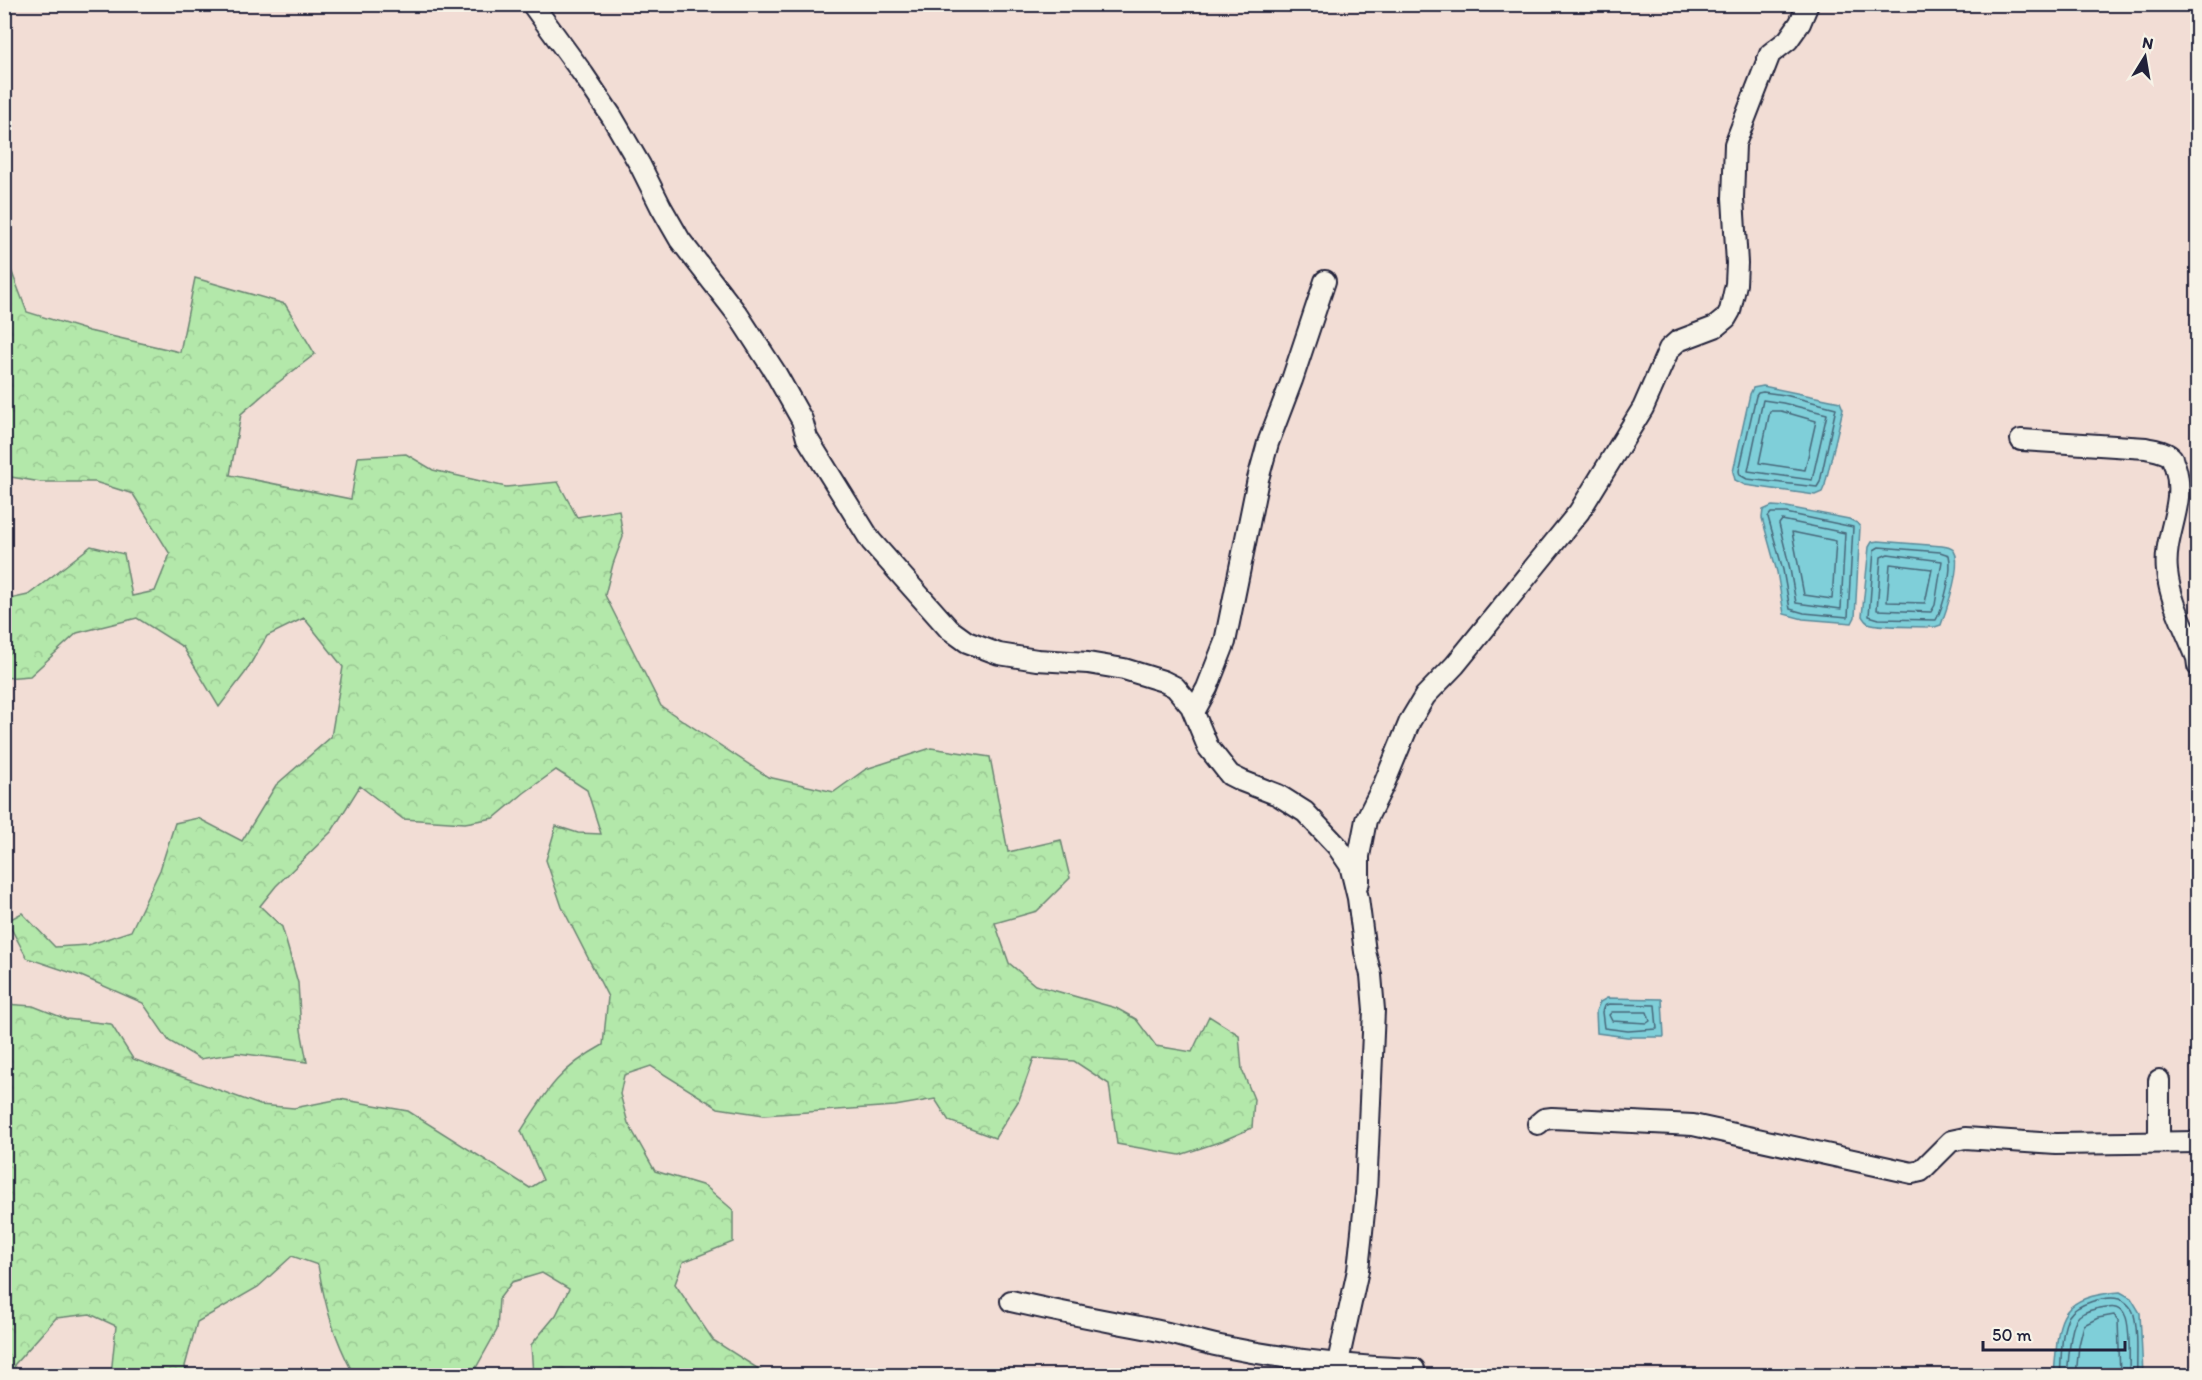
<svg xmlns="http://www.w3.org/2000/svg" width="2202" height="1380" font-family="Itim,sans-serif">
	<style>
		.forest { fill: url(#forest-crowns); stroke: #6a8572; stroke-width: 1.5 }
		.water { fill: #7fcfd9; stroke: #5a8a9a; stroke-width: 1.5 }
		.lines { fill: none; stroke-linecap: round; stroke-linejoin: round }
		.shore { stroke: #47677a; stroke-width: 1.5 }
		.street-casing { stroke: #22223b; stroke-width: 24 }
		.street { stroke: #f7f3e8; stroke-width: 20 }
	</style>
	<defs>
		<pattern id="forest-crowns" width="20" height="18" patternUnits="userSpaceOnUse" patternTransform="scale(1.5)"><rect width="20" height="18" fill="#b3e8aa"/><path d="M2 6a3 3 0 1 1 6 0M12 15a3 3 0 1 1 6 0" fill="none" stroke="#9ac793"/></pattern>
	</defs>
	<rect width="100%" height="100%" fill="#f2ddd5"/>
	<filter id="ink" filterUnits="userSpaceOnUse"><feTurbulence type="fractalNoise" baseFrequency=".0167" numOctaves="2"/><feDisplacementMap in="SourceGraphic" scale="12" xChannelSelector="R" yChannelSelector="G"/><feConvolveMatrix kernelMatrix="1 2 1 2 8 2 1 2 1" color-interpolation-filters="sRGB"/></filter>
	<g filter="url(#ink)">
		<!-- forest -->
		<path class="forest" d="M5,259L8,262L27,312L89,331L180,352L195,278L285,304L315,354L271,388L241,414L230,475L351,499L358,457L406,454L433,470L506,487L558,482L577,517L619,510L623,537L613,564L605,595L661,706L768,777L834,792L866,769L931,748L990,757L1008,852L1061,840L1070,878L1037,911L995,923L1009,963L1035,985L1116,1008L1136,1019L1156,1046L1192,1052L1209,1016L1239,1035L1242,1070L1254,1099L1252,1128L1222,1141L1180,1155L1117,1144L1109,1084L1074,1061L1034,1058L1019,1100L995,1138L949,1121L935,1099L895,1106L764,1115L718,1108L651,1066L624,1075L620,1094L628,1123L655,1171L705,1186L733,1210V1242L683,1262L675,1284L713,1340L768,1375H533L531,1345L556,1315L569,1289L542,1273L512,1282L499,1299L497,1330L472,1375H354C334,1337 325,1307 318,1265L292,1256L258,1287L197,1322L185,1366L187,1375H111L116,1326L90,1314L56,1318L14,1365L18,1375H5V1004L33,1006L66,1019L111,1024L133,1059L260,1105L294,1108L340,1099L408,1111L530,1188L543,1180L521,1131C547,1090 559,1069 603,1045L608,997L562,907L546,860L556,826L578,833L601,834L587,790L556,770L524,793L494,818L465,823L403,819L360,786L332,831L276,886L260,906L282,927L298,983L301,1030L307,1062L237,1053L200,1059L169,1041L143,1003L81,976L27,958L7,921L22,913L55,947L88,945L131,931L160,870L175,823L198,818L242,841L276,785L331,737L343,667L304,618L267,636L245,673L219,707L183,647L137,618L77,633L30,676L5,678V600L28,595L91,546L124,554L132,596L155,591L170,554L133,494L95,482H41L5,476Z"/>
		<!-- water -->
		<g class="water">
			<path d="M1763,386L1840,402L1843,409L1825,485L1822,492L1815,495L1745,485L1735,480L1733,472L1750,394L1753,388Z"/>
			<path d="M1772,506L1787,507L1849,519L1857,523L1860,527L1855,617L1852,623L1803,619L1784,614L1777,572L1762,518L1763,510Z"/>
			<path d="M1878,541L1942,546C1946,547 1952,547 1954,551C1963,564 1946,611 1941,625L1935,627C1920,626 1881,628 1868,623C1864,621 1864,619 1862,616L1869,547L1872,542Z"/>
			<path d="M1607,998L1662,999L1664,1037H1627L1597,1033L1596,1011L1600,1002Z"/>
			<path d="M2120,1292L2131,1298L2140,1313L2143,1375H2054C2059,1320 2055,1297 2120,1292Z"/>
		</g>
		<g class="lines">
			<!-- shore -->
			<g class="shore">
				<path d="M1763,392L1785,395L1836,408L1820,482L1817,487L1747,479L1740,475L1739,471L1756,396L1758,393Z"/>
				<path d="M1763,400L1783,403L1827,414L1812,480L1748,471Z"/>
				<path d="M1770,411H1781L1816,421L1805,470L1759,463Z"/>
				<path d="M1771,513H1786L1853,527L1848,617L1804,613L1790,609L1783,570L1768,517Z"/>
				<path d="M1782,520L1845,533L1841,609L1796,603L1790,569L1779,524Z"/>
				<path d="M1792,532L1836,541L1832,599L1804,595Z"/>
				<path d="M1879,547L1940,552L1949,555C1953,571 1944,605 1936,620L1879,619L1869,616L1874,550Z"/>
				<path d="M1888,554L1942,561L1935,605L1931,612L1877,610L1881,557Z"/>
				<path d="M1890,564L1932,569L1925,603L1887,602Z"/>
				<path d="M1609,1004L1655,1005L1657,1029L1628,1031L1604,1028L1602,1012L1604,1006Z"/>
				<path d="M1612,1012H1647L1650,1021L1647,1023L1612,1021L1609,1015Z"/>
				<path d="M2060,1376C2062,1357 2060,1333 2069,1316C2076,1304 2106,1295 2119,1299C2126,1301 2133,1309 2134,1315C2139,1333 2136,1358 2137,1376"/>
				<path d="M2067,1376C2069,1362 2069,1325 2079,1316C2085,1311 2098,1308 2106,1307C2115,1306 2121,1306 2125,1315C2131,1326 2129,1361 2129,1376"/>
				<path d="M2076,1376L2079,1345L2084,1325L2098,1318L2114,1315L2118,1320L2120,1376"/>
			</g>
			<defs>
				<g id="street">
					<path d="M532,4L583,74L612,117L640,165L661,207L680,240L738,315L775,372L802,420L807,438L871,541L949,629L967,642L999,654L1037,660L1088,663L1124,669L1163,681L1175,687L1191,706L1208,747L1230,775L1242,781L1278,795L1305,812L1337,846L1350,865L1358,898L1365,952L1371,975L1374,1010L1366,1193L1358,1270L1335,1376"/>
					<path d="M2021,440L2146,448C2153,450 2166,451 2172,458C2172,459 2174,465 2175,466C2187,504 2163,535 2167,571C2170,602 2186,630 2197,658L2198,666"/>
					<path d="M1194,712L1207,688L1225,642L1258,479L1268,443L1292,380L1325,281"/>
					<path d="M1359,882V856L1366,820L1384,784L1410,721L1425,696L1455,665L1579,512L1643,408L1669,349L1678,341L1715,327L1726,318L1730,311L1736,284L1737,263L1733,198L1735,144L1770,54L1788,40L1800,23L1808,4"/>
					<path d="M2159,1080V1142"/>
					<path d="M1538,1124L1544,1119L1552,1118L1693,1125L1912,1173L1921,1171L1951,1141L1965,1138L2056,1144L2198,1142"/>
					<path d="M1011,1301C1057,1312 1103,1320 1149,1329C1173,1333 1196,1341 1220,1346C1284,1359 1349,1367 1414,1369"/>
				</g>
			</defs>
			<!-- street casing -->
			<use href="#street" class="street-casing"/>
			<!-- street -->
			<use href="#street" class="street"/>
		</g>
	</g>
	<!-- margin -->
	<rect width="2202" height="1380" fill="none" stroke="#f7f3e8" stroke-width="24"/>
	<rect x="12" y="12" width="2178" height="1356" fill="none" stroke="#22223b" stroke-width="2" filter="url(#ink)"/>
	<!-- north arrow -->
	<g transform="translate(2145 57) rotate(11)" stroke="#f7f3e8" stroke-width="4.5" paint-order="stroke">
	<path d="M0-4.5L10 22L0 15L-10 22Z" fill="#22223b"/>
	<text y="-9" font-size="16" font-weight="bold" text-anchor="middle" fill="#22223b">N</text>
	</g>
	<!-- scale -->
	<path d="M1983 1341v9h142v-9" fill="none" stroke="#22223b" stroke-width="3"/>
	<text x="1992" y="1341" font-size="18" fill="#22223b" stroke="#f7f3e8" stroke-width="4.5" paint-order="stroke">50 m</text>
</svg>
